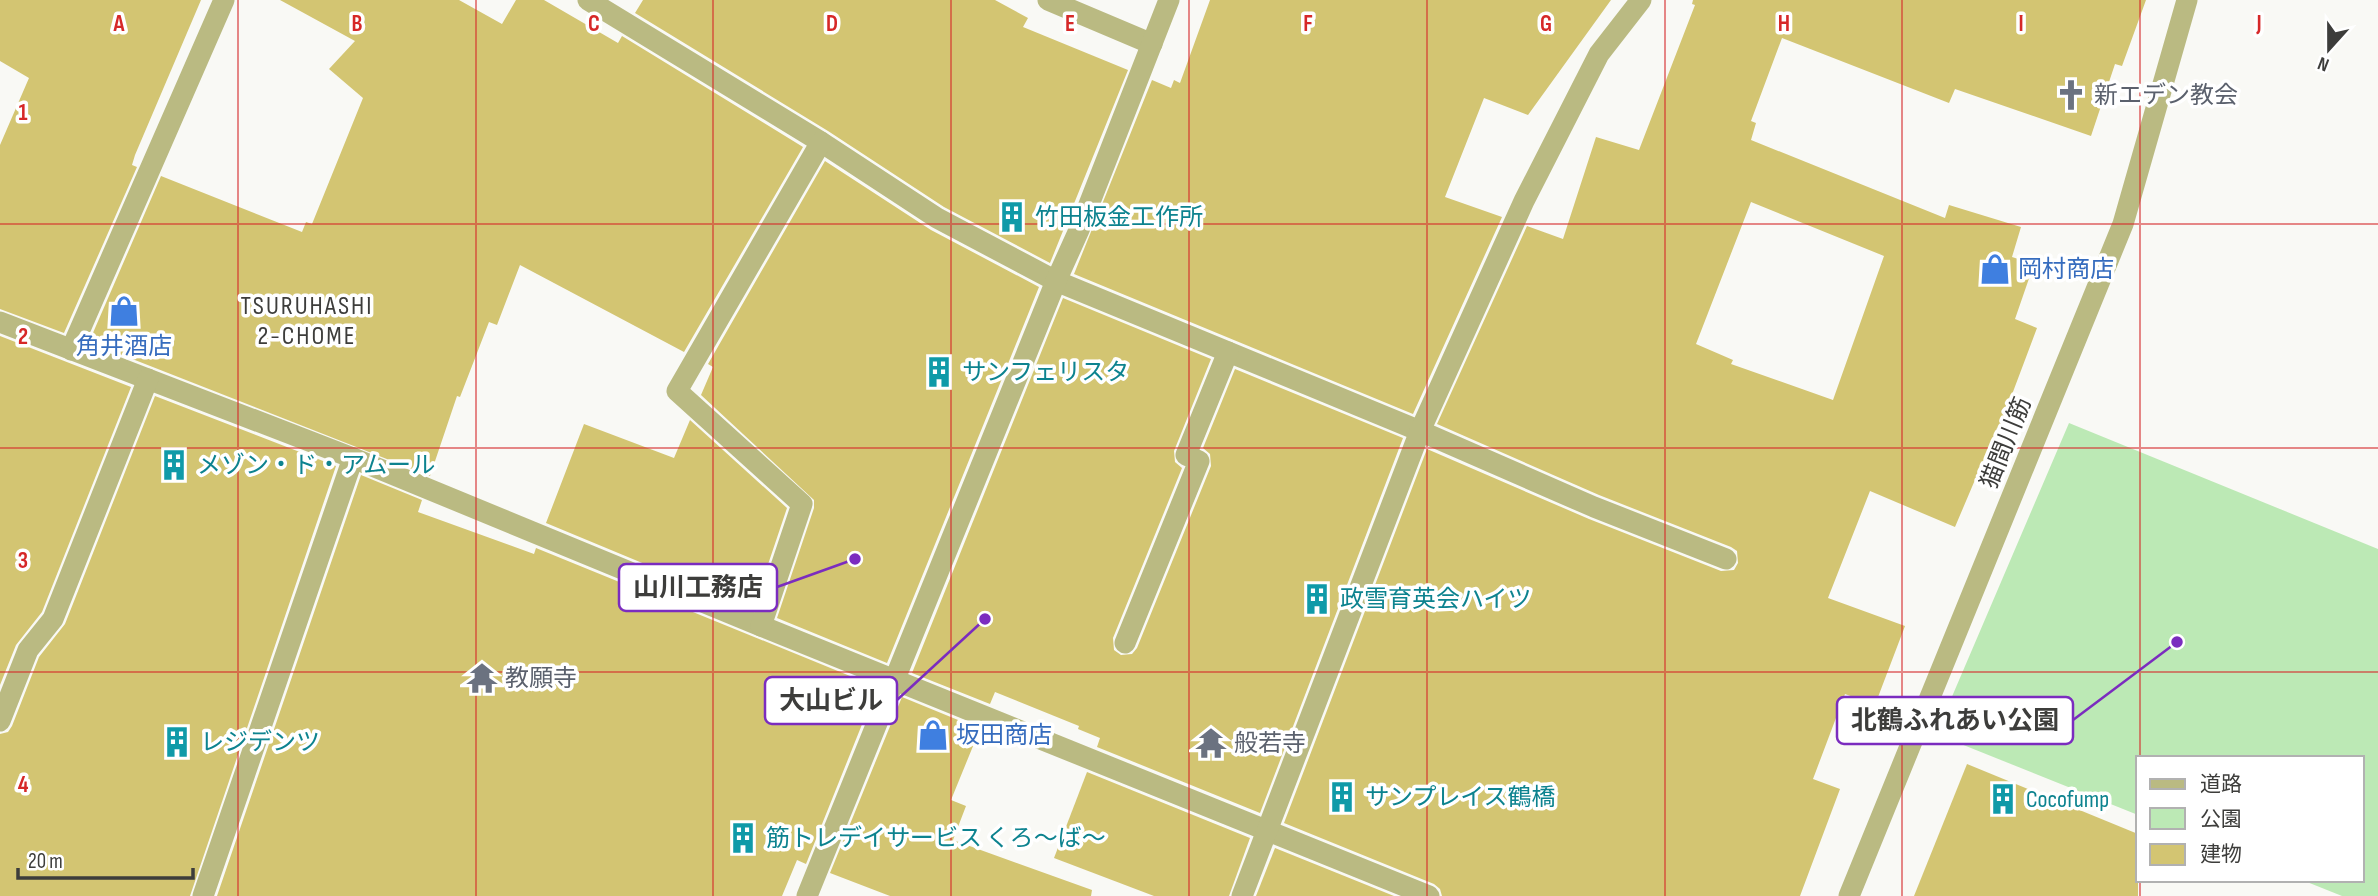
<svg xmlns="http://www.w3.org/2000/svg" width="2378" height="896" font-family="'Sofia Sans Condensed','Noto Sans JP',sans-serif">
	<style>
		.green { fill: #bce9b5 }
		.building { fill: #d3c572; fill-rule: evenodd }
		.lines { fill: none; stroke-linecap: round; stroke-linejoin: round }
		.minor { stroke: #baba82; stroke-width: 21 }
		.grid { fill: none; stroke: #d62828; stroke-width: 2; stroke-opacity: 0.55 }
		.labels { text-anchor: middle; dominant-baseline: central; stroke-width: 7; stroke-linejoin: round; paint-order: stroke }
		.worship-label { font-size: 24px; fill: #5b616d; stroke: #fff; text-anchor: start }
		.culture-label { font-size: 24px; fill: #0d838f; stroke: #fff; text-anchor: start }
		.shop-label { font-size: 24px; fill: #366cbe; stroke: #fff; text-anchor: start }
		.street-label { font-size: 24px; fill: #3d3d3b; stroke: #fff }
		.neighbourhood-label { font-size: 26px; letter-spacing: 2px; fill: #3d3d3b; stroke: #fff }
		.grid-label { font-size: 23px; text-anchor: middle; font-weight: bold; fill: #d62828; stroke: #fff; stroke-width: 7; stroke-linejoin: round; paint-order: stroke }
		.leader { fill: none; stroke: #7b2cbf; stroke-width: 2.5 }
		.callout-dot { fill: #7b2cbf; stroke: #fff; stroke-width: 2.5 }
		.callout { fill: #fff; stroke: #7b2cbf; stroke-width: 2.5 }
		.callout-label { font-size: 26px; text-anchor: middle; font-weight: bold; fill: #3d3d3b }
	</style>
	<rect width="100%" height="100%" fill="#f9f9f5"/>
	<!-- green -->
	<path class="green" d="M2069,423L2378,549V896H2342L2302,880H2362V758H2138V815L1936,734Z"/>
	<!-- building -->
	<g class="building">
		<path d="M0,0H201L135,155L132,165L137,167L64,333L0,309V145L29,78L0,61Z"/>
		<path d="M280,0H459L502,24L516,0H544L618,43L622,36L803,147L684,352L520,265L497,325L489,322L460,397L457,396L430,476L89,342L161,176L302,232L306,222L312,224L363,98L329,69L355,41Z"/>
		<path d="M643,0H995L1028,18L1023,27L1128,70L1050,263L944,207L828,131L635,13Z"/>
		<path d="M1210,0H1611L1528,115L1484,98L1445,197L1502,217L1413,414L1074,274L1152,80L1171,88L1174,80L1180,83Z"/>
		<path d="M1693,0H2146L2122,66L2115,64L2091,136L1955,89L1949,103L1782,38L1751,121L1756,123L1751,140L1945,218L1949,205L2021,227L2012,257L2034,264L2015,319L2037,328L1999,429L1997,428L1955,527L1870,491L1828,598L1905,626L1875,705L1845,694L1813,779L1840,789L1800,896H1442L1440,889L1434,884L1284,823L1427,449L1589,519L1721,571L1734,570L1738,563L1737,551L1731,547L1599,495L1437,424L1527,226L1563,239L1596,137L1639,150L1695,5L1692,4ZM1751,202L1884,256L1833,400L1731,364L1733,360L1696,344Z"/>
		<path d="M825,161L931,230L1039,287L887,663L777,618L814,508V500L701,395L713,367L708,364Z"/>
		<path d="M1063,298L1211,359L1174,451L1175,462L1182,468L1113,638L1114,650L1121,655L1132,654L1137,648L1211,466L1210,454L1203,448L1235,369L1403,438L1260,813L1097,747L1100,738L1078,729L1079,726L995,692L990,704L912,673Z"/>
		<path d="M0,336L131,387L42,612L16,645L0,685Z"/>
		<path d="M155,396L336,466L190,896H0V734L8,732L12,726L39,657L65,624Z"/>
		<path d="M690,420L787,508L753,609L546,523L584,424L674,458Z"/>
		<path d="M361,475L422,500L418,512L534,554L536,548L877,687L806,864L797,860L782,896H217Z"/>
		<path d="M902,697L980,729L951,800L966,806L953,840L1092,890L1091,896H890L830,873Z"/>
		<path d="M1967,764L2138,834V896H1914Z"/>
		<path d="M1087,772L1250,838L1229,896H1154L1054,858Z"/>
		<path d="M1275,848L1394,896H1256Z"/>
	</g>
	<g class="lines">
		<!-- minor -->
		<g class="minor">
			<path d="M588,0L821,142L937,218L1056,281L1420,431L1594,507L1726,559"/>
			<path d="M1048,0L1152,44"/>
			<path d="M0,322L353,458L761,626L1429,896"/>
			<path d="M71,350L224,0"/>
			<path d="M761,626L802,504L677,391L821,142"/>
			<path d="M1125,643L1199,461L1186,455L1228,352"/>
			<path d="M0,721L28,650L53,619L148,379"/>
			<path d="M203,896L353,458"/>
			<path d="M807,896L1056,281L1079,230L1169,0"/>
			<path d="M1242,896L1420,431L1524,201L1599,54L1641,0"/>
			<path d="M1849,896L2123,224L2187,0"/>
		</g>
	</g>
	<!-- grid -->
	<path class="grid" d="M238,0V896M476,0V896M713,0V896M951,0V896M1189,0V896M1427,0V896M1665,0V896M1902,0V896M2140,0V758M0,224H2378M0,448H2378M0,672H2378M2140,880V896"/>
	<!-- icons -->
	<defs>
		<symbol id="church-bare" viewBox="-9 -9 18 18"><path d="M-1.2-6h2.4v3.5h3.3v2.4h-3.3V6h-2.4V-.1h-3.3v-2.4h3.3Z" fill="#6b7280" stroke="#fff" stroke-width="2.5" paint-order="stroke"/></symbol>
		<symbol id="building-bare" viewBox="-9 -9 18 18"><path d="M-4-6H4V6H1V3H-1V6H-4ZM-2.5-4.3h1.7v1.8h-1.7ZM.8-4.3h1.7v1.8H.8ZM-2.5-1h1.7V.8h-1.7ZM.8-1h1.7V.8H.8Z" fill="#0f9aa8" stroke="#fff" stroke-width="2.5" paint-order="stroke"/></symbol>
		<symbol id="shop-bare" viewBox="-9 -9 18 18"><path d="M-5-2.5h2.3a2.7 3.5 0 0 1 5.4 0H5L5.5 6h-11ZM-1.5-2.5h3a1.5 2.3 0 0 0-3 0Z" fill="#3f7fe0" stroke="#fff" stroke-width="2.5" paint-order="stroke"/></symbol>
		<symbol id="temple-bare" viewBox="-9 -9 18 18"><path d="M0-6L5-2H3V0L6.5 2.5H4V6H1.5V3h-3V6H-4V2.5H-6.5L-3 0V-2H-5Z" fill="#6b7280" stroke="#fff" stroke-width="2.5" paint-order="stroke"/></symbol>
	</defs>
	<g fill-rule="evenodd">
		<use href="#church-bare" x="2049" y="73" width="44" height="44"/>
		<use href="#building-bare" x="990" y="195" width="44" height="44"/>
		<use href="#shop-bare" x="1973" y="247" width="44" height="44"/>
		<use href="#shop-bare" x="102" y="289" width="44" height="44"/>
		<use href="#building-bare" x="917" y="350" width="44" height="44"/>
		<use href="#building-bare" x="152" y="443" width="44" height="44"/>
		<use href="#building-bare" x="1295" y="577" width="44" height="44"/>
		<use href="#temple-bare" x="460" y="656" width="44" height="44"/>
		<use href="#shop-bare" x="911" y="713" width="44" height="44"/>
		<use href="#building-bare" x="155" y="720" width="44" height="44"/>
		<use href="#temple-bare" x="1189" y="721" width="44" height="44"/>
		<use href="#building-bare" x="1320" y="775" width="44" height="44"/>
		<use href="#building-bare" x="1981" y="777" width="44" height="44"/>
		<use href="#building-bare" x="721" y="816" width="44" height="44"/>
	</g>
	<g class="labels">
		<!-- worship labels -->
		<g class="worship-label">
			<text x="2094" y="95">新エデン教会</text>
			<text x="505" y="678">教願寺</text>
			<text x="1234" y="743">般若寺</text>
		</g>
		<!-- culture labels -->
		<g class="culture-label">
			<text x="1035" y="217">竹田板金工作所</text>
			<text x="962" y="372">サンフェリスタ</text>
			<text x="197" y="465">メゾン・ド・アムール</text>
			<text x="1340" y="599">政雪育英会ハイツ</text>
			<text x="200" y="742">レジデンツ</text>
			<text x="1365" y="797">サンプレイス鶴橋</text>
			<text x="2026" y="799">Cocofump</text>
			<text x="766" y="838">筋トレデイサービス くろ〜ば〜</text>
		</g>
		<!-- shop labels -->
		<g class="shop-label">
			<text x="2018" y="269">岡村商店</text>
			<text x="124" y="346" text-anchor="middle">角井酒店</text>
			<text x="956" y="735">坂田商店</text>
		</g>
		<!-- street labels -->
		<g class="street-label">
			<text transform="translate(2006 443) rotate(-68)">猫間川筋</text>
		</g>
		<!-- neighbourhood labels -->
		<g class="neighbourhood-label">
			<text x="307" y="306">TSURUHASHI<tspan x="307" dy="30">2-CHOME</tspan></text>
		</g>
	</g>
	<g class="grid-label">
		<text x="119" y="31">A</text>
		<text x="357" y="31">B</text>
		<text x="594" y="31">C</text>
		<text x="832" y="31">D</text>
		<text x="1070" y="31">E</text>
		<text x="1308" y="31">F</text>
		<text x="1546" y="31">G</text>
		<text x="1784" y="31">H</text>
		<text x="2021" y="31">I</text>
		<text x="2259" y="31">J</text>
		<text x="23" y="120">1</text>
		<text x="23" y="344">2</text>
		<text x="23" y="568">3</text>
		<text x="23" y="792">4</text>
	</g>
	<!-- callouts -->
	<path class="leader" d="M855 559L777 587M985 619L897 700M2177 642L2073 720"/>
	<g class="callout-dot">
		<circle cx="855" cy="559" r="7"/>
		<circle cx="985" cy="619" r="7"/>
		<circle cx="2177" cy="642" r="7"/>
	</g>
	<g class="callout">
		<rect x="619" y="564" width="158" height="47" rx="7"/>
		<rect x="765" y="677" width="132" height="47" rx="7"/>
		<rect x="1837" y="697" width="236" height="47" rx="7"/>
	</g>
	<g class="callout-label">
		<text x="698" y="596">山川工務店</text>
		<text x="831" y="709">大山ビル</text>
		<text x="1955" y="729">北鶴ふれあい公園</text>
	</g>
	<!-- legend -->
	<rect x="2136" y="756" width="228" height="126" fill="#ffffff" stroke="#b1b1b1" stroke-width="2"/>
	<rect x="2150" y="779" width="35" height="10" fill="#baba82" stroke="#b1b1b1" stroke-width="2"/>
	<text x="2200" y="791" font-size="21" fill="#3d3d3b">道路</text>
	<rect x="2150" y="808" width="35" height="21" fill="#bce9b5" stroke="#b1b1b1" stroke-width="2"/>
	<text x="2200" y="826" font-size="21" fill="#3d3d3b">公園</text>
	<rect x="2150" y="844" width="35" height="21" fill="#d3c572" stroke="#b1b1b1" stroke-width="2"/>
	<text x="2200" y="861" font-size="21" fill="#3d3d3b">建物</text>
	<!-- north arrow -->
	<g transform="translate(2329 49) rotate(201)" stroke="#ffffff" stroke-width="5" paint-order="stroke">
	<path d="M0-5L12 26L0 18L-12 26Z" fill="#3d3d3b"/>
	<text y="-10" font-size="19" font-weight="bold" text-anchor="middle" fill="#3d3d3b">N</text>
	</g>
	<!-- scale -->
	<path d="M18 868v10h175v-10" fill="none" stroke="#3d3d3b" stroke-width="3.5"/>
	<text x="28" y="868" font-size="21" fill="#3d3d3b" stroke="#ffffff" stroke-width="5" paint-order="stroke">20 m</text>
</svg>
